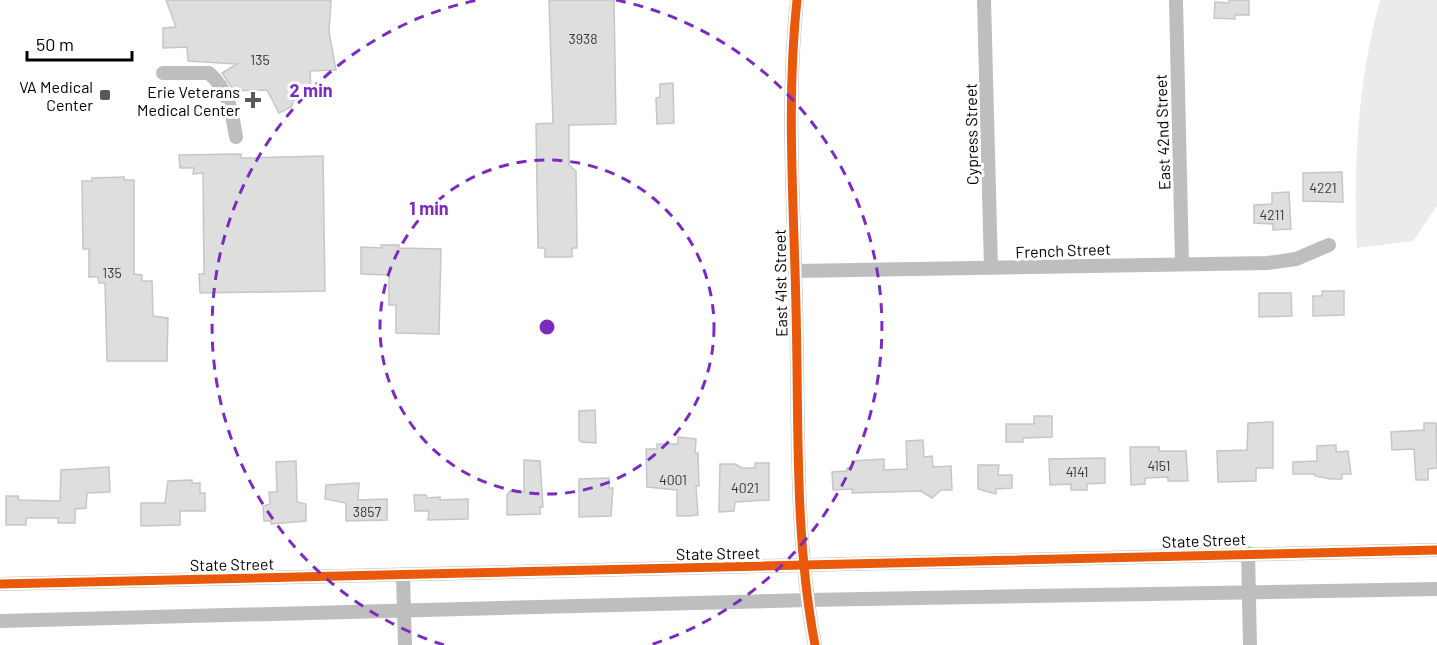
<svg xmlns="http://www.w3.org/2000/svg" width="1437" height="645" font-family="Barlow,sans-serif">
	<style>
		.green { fill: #ebebeb }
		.building { fill: #dedede; stroke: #c6c6c6; stroke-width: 1.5 }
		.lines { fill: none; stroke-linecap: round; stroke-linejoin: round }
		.minor { stroke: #bebebe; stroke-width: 14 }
		.cycleway-casing { stroke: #fff; stroke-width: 13 }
		.cycleway { stroke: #e8590c; stroke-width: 9 }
		.ring { fill: none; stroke: #7b2cbf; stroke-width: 3; stroke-dasharray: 10 8 }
		.poi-dot { fill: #595959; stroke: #fff; stroke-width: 2 }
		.labels { text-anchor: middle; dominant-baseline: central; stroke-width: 6; stroke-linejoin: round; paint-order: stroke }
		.number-label { font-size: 14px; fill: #383838 }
		.poi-label { font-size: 16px; fill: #000; stroke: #fff; text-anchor: end }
		.street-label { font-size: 16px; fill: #000; stroke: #fff }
		.centre { fill: #7b2cbf; stroke: #fff; stroke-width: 3 }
		.ring-label { font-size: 18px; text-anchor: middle; font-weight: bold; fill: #7b2cbf; stroke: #fff; stroke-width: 6; stroke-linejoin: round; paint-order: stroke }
	</style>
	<rect width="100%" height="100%" fill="#fff"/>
	<!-- green -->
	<path class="green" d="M1380,0H1437V206L1413,241L1357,248C1353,166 1358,80 1380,0Z"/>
	<!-- building -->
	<g class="building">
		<path d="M166,0H331L329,32L336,70L310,71L311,89H299L291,107L279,113L267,90L234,91L222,73L237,64L188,61L187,47L163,48V28L176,27Z"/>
		<path d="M549,0H614L616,124L569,125V165L576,171L577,248H572V257H545V248H538L536,124L553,123Z"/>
		<path d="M1229,0H1249V15H1235V19L1214,18L1215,2L1229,3Z"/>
		<path d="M673,83L674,123L657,124L656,98L660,97V84Z"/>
		<path d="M241,154V158L323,156L325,291L200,293L199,274H204L203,173L193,174L194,168H180L179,155Z"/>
		<path d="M1342,172L1343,202L1303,201V173Z"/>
		<path d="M124,177V180H134V274L142,275V281H152L153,316L168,318L167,361H107L105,283H99L98,277H89V249H83L82,181H92V178Z"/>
		<path d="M1289,192L1291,229L1273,230V224L1254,223V205L1272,204V193Z"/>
		<path d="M381,245H399V248L441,249L439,334L396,333V305H389V275L361,274V247L382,248Z"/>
		<path d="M1322,291H1344V315L1313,316V296H1322Z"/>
		<path d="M1259,293H1291L1292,316L1259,317Z"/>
		<path d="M595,410L596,443L582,442L579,440V411Z"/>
		<path d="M1034,416H1052V437L1023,438V442H1006V424H1034Z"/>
		<path d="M1273,422V468H1256V481L1218,482L1217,451L1247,450L1248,423Z"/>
		<path d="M1424,423H1436L1437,468L1428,469V480H1416L1414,449L1392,450L1391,432L1424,430Z"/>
		<path d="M678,437L696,439L695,453H698L699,486H696L698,515L689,516H677V490L647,487L646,449H657V444H678Z"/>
		<path d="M923,440L924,457L932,456L933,467L951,466L952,490H941L932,498L921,491L852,493L853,489L833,490L832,472L847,471V468H852V461L884,459V470L907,469L906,441Z"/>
		<path d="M1336,445V452L1348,451L1351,474H1342V479H1330L1315,476V474H1293V462L1317,461V446Z"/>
		<path d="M1130,447H1159V451H1186L1188,481H1168V477L1145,478V484L1131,485Z"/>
		<path d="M1105,458V483L1087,484V490H1071V484L1050,485L1049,459Z"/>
		<path d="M524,460L540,461L543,507H540V514L507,515V495L510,491L524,492Z"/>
		<path d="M296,461L297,502L306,504V521L271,524V521H264L263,506L270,504L269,492H277L276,462Z"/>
		<path d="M755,463H769V500L735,502L734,511L719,512L720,464H735L742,468H755Z"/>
		<path d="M978,465H999L998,475H1012V488L996,489V494L978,489Z"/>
		<path d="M109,467L110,492L87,493L86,508L75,509V523H58V518H26V525H6V496H18L19,500L60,501L61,470Z"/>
		<path d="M609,478V488H613L611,516L579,517V479Z"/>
		<path d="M192,480V483H200V493H205V511H180V525L141,526V503H165L168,481Z"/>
		<path d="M359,483L358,500L387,499V520L346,521V503L325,499L326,485Z"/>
		<path d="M414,495H426L427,498L440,497V500L468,499V519L428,520L429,511H415Z"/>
	</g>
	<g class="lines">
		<!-- minor -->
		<g class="minor">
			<path d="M797,0C786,103 794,206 796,309C799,420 794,535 815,645"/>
			<path d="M984,0L991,268"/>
			<path d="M1176,0L1182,263"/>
			<path d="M163,73H209C229,91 232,112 236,137"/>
			<path d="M795,271L1268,263L1296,259L1329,245"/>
			<path d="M1248,553L1250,645"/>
			<path d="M403,576L405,645"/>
			<path d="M0,584L1437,550"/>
			<path d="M0,621L808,600L1437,589"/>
		</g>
		<defs>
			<g id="cycleway">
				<path d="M797,0C786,103 794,206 796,309C799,420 794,535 815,645"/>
				<path d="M0,584L1437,550"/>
			</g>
		</defs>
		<!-- cycleway casing -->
		<use href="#cycleway" class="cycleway-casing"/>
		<!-- cycleway -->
		<use href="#cycleway" class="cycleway"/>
	</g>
	<!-- distance rings -->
	<g class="ring">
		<circle cx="547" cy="327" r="167"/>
		<path d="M444 645A334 334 0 0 1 478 0M616 0A334 334 0 0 1 650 645"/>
	</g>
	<!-- markers -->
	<g class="poi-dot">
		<rect x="99" y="89" width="12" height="12" rx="3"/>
		<path d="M250 91h6v6h6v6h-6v6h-6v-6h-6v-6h6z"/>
	</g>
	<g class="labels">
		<!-- number labels -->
		<g class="number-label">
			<text x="583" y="38">3938</text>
			<text x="260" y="59">135</text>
			<text x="1323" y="187">4221</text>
			<text x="1272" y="214">4211</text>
			<text x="112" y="272">135</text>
			<text x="1159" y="465">4151</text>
			<text x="1077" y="471">4141</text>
			<text x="673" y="479">4001</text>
			<text x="745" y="487">4021</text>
			<text x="367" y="511">3857</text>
		</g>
		<!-- poi labels -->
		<g class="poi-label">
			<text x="93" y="86">VA Medical<tspan x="93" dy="18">Center</tspan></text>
			<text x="240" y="91">Erie Veterans<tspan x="240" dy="18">Medical Center</tspan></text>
		</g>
		<!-- street labels -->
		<g class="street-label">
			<text transform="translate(1162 132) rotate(-92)">East 42nd Street</text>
			<text transform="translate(971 134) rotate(-91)">Cypress Street</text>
			<text transform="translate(1063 250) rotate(-2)">French Street</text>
			<text transform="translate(780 283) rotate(-91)">East 41st Street</text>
			<text transform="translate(1204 540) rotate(-2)">State Street</text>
			<text transform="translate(718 553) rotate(-1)">State Street</text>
			<text transform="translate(232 564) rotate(-1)">State Street</text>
		</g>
	</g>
	<circle cx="547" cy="327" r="9" class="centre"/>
	<g class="ring-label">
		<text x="311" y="97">2 min</text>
		<text x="429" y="215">1 min</text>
	</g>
	<!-- scale -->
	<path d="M27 51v9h105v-9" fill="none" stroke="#000000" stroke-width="3"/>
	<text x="36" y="51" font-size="18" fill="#000000" stroke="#ffffff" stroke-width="4.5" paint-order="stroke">50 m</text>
</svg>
